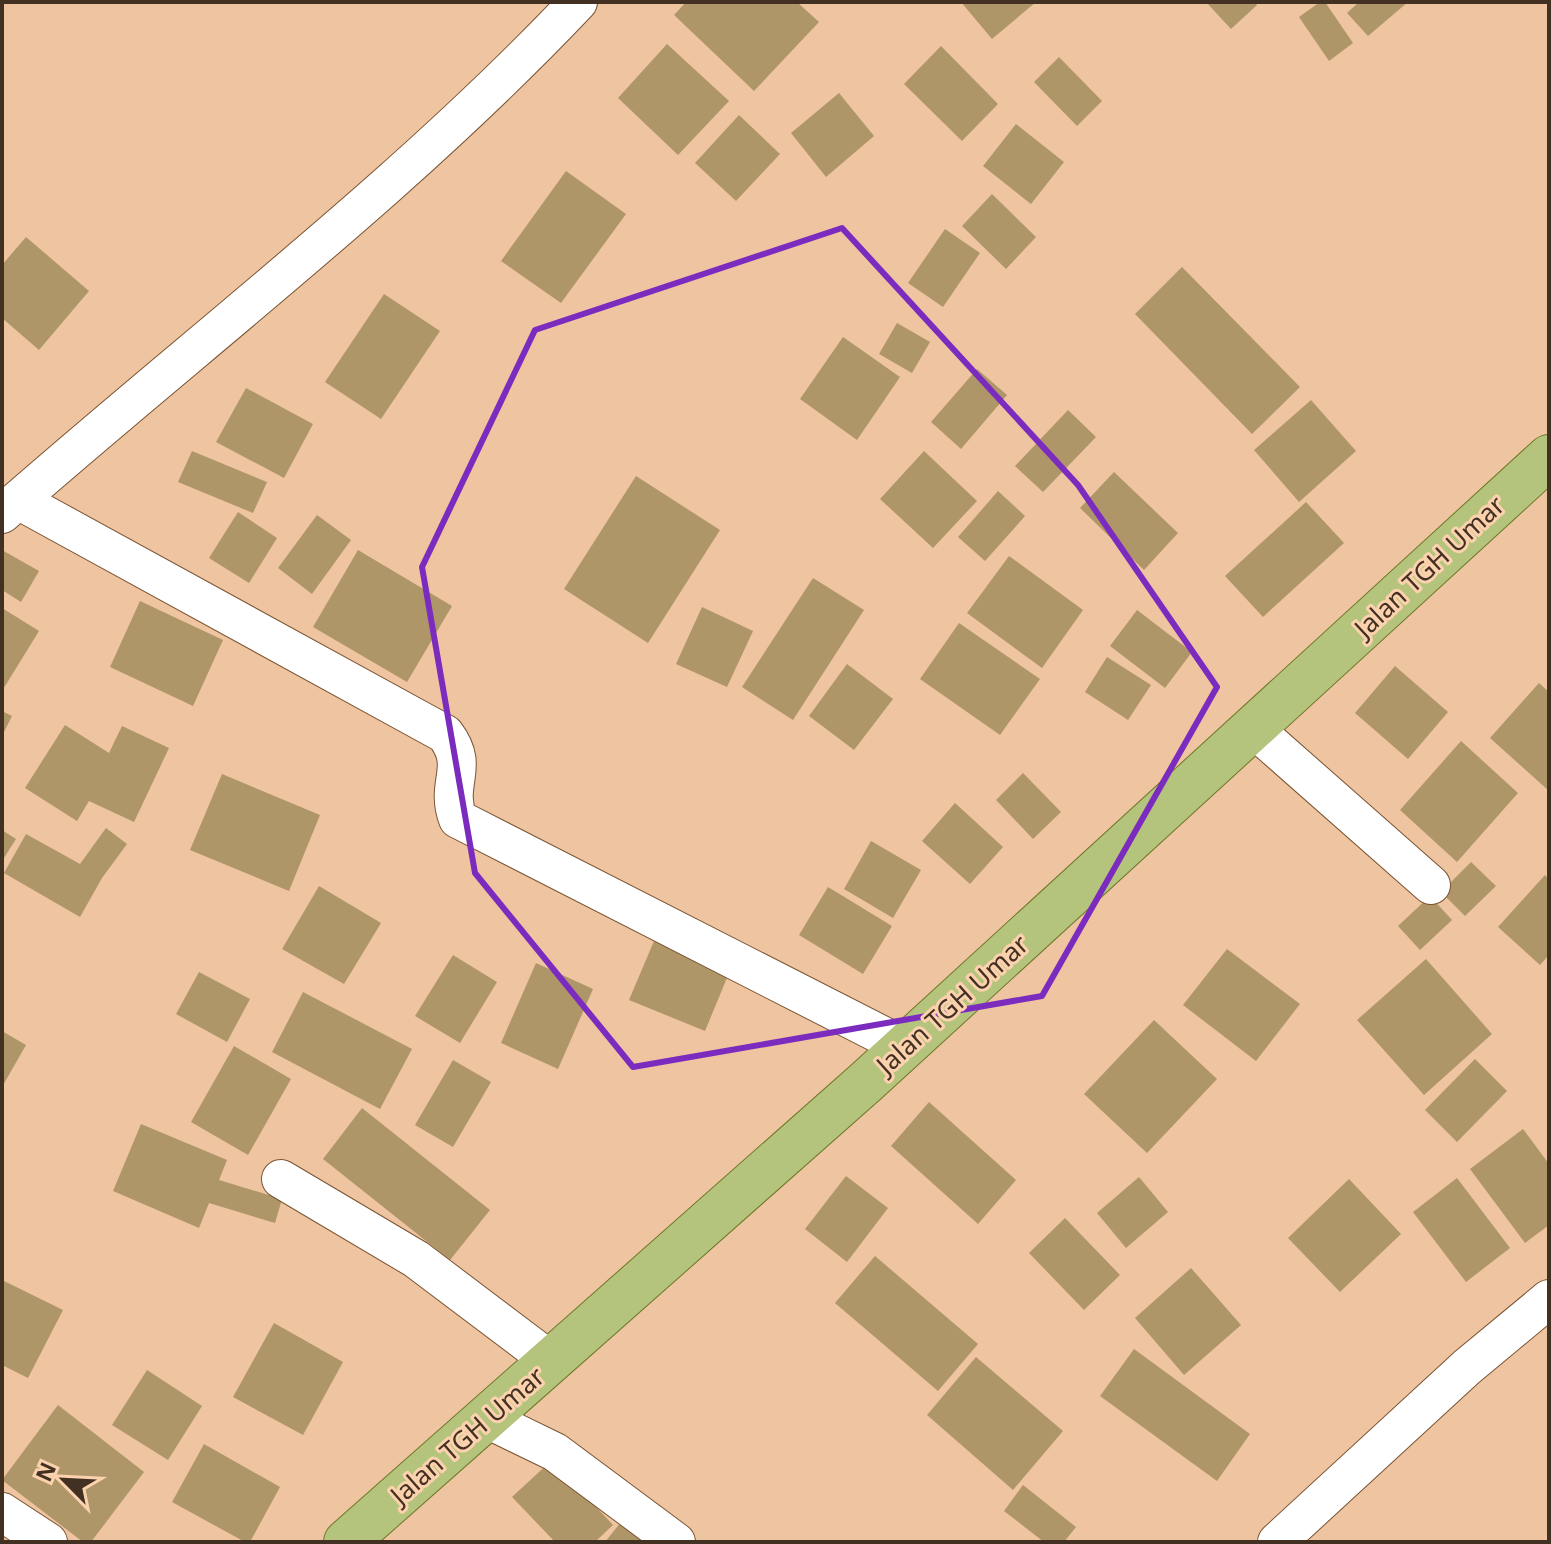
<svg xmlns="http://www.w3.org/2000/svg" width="1551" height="1544" font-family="'Noto Sans',sans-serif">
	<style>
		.building { fill: #af9669 }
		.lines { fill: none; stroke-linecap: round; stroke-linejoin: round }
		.street-casing { stroke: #795433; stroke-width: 40 }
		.primary-casing { stroke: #6d7726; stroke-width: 46 }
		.street { stroke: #fff; stroke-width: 38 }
		.primary { stroke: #b5c47d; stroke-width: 44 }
		.marked { fill: none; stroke: #7b2cbf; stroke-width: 6; stroke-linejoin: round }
		.labels { text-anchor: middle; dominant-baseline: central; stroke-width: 6; stroke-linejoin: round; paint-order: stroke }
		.street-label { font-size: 26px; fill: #423123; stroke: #fcd1ad }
	</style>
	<rect width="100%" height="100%" fill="#efc4a0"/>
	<!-- building -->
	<g class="building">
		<path d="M686,2H797L819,22L754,91L674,15Z"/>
		<path d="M961,2H1036L992,39Z"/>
		<path d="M1206,2H1255L1257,5L1231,29Z"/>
		<path d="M1320,2H1325L1353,43L1329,61L1299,17Z"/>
		<path d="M1359,2H1408L1368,36L1347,13Z"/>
		<path d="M667,44L729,101L678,155L618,98Z"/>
		<path d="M941,46L998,104L962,141L904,84Z"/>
		<path d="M1059,57L1102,101L1077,126L1034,82Z"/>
		<path d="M839,93L874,136L826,177L791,133Z"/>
		<path d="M739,115L780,154L736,201L695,163Z"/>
		<path d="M1016,124L1064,162L1031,204L983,166Z"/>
		<path d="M566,171L626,214L561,303L501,261Z"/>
		<path d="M992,194L1036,237L1006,269L962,226Z"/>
		<path d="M945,229L980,253L943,307L908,283Z"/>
		<path d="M26,237L89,291L39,350L2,318V265Z"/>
		<path d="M1182,267L1300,387L1252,434L1135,314Z"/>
		<path d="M384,294L440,331L381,419L325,382Z"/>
		<path d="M897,323L930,342L912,373L879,354Z"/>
		<path d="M843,337L900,377L857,440L800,399Z"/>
		<path d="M977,369L1007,395L961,449L931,422Z"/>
		<path d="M246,388L313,424L284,478L216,442Z"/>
		<path d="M1311,400L1356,451L1299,502L1254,450Z"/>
		<path d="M1068,410L1096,437L1043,492L1015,466Z"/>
		<path d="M192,451L267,482L253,513L178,482Z"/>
		<path d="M924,451L977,501L933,548L880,499Z"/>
		<path d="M1114,472L1178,533L1144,570L1080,508Z"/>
		<path d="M636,476L720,530L648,643L564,589Z"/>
		<path d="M998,491L1025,516L985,561L958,537Z"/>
		<path d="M1306,502L1344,543L1263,617L1225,576Z"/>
		<path d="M238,512L277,538L249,583L209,558Z"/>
		<path d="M317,515L351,540L312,594L278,568Z"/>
		<path d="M2,550L39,571L21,602L2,590Z"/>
		<path d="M358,550L452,606L407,682L313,627Z"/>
		<path d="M1009,556L1083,610L1042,668L967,613Z"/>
		<path d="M813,578L864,610L793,720L742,687Z"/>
		<path d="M140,601L223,640L193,706L110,667Z"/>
		<path d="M702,607L753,631L727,687L676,664Z"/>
		<path d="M2,608L39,631L2,691Z"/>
		<path d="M1137,610L1192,652L1165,688L1110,646Z"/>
		<path d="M959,623L1040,679L1000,735L920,679Z"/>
		<path d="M1107,657L1151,685L1128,720L1085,692Z"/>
		<path d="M847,664L893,699L854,750L809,716Z"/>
		<path d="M1395,666L1448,712L1408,759L1355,713Z"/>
		<path d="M1539,683L1549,692V791L1490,738Z"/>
		<path d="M2,711L12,716L2,736Z"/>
		<path d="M65,725L109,753L122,726L169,748L134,822L89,801L77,821L25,788Z"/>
		<path d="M1461,741L1518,793L1457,862L1400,810Z"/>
		<path d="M1023,773L1061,812L1033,839L996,800Z"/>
		<path d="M222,774L320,815L289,891L190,850Z"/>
		<path d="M955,803L1003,847L970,884L922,841Z"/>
		<path d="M106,828L127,844L102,878L80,917L4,873L26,834L80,864Z"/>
		<path d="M2,830L16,839L2,861Z"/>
		<path d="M871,841L921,870L893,918L844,889Z"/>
		<path d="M1471,862L1496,886L1465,916L1441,892Z"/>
		<path d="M1545,875L1549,879V955L1540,965L1498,927Z"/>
		<path d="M319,886L381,923L344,984L282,949Z"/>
		<path d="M828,887L892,926L863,974L799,935Z"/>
		<path d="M1430,896L1452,920L1420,950L1398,926Z"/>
		<path d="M654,941L729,973L705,1031L629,1000Z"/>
		<path d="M1227,949L1300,1004L1256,1061L1183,1005Z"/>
		<path d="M453,955L497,982L460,1043L415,1016Z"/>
		<path d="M1426,959L1492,1034L1424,1095L1357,1020Z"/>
		<path d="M536,963L593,989L558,1069L501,1043Z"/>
		<path d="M199,972L250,999L227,1042L176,1014Z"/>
		<path d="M303,992L412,1049L380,1109L272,1052Z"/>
		<path d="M1154,1020L1217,1079L1147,1153L1084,1094Z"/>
		<path d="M2,1031L26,1045L2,1087Z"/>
		<path d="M234,1046L291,1079L248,1155L191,1122Z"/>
		<path d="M1475,1059L1507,1091L1457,1142L1425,1110Z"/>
		<path d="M453,1060L491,1082L453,1147L415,1125Z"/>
		<path d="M929,1102L1016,1180L978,1224L891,1146Z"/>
		<path d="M362,1108L490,1210L450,1260L323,1159Z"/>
		<path d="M141,1124L227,1160L219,1180L282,1199L275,1223L209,1203L199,1228L113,1191Z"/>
		<path d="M1523,1129L1549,1164V1225L1525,1243L1470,1169Z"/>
		<path d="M846,1176L888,1208L847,1262L805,1229Z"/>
		<path d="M1139,1177L1168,1212L1126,1248L1097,1213Z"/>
		<path d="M1457,1178L1510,1248L1466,1282L1413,1212Z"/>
		<path d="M1349,1179L1401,1234L1340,1292L1288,1238Z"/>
		<path d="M1065,1218L1120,1275L1084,1310L1029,1253Z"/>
		<path d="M875,1256L978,1344L938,1391L835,1303Z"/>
		<path d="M1191,1268L1241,1325L1184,1375L1135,1318Z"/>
		<path d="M2,1280L63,1310L28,1378L2,1365Z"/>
		<path d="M274,1323L343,1362L303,1435L233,1397Z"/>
		<path d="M1134,1349L1250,1434L1217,1481L1100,1396Z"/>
		<path d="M976,1357L1063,1431L1013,1490L927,1415Z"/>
		<path d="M147,1370L202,1406L168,1460L112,1425Z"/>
		<path d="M58,1405L144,1472L91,1542H83L2,1480Z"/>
		<path d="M204,1444L280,1487L250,1542H245L172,1502Z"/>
		<path d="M552,1460L613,1525L595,1542H555L512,1497Z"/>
		<path d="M1023,1485L1076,1527L1064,1542H1044L1004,1511Z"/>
		<path d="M625,1517L655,1542H605Z"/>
	</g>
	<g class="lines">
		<defs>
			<g id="street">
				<path d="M18,500L445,734C471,768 444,782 458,819L905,1047"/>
				<path d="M2,514C195,344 401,189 578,2"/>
				<path d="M1253,728L1431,885"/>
				<path d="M281,1179L416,1259L551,1361"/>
				<path d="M485,1418L555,1452L676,1542"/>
				<path d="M2,1512L48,1542"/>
				<path d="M1277,1542L1467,1367L1549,1299"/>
			</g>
			<path id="primary" d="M346,1542L866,1082L1549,457"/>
		</defs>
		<!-- street casing -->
		<use href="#street" class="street-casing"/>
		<!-- primary casing -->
		<use href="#primary" class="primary-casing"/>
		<!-- street -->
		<use href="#street" class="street"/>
		<!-- primary -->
		<use href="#primary" class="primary"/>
	</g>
	<!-- marked area -->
	<path class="marked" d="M842,228L1078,485L1217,687L1042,996L633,1067L475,873L422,567L535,330Z"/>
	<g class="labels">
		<!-- street labels -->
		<g class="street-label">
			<text transform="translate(1429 566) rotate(-43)">Jalan TGH Umar</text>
			<text transform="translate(952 1004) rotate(-42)">Jalan TGH Umar</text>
			<text transform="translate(467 1435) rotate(-41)">Jalan TGH Umar</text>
		</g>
	</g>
	<!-- border -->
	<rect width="1551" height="1544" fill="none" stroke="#423123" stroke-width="8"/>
	<!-- north arrow -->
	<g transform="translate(64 1480) rotate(294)" stroke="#fcd1ad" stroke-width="6" paint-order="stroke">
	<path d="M0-6L14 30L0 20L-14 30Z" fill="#423123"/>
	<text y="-12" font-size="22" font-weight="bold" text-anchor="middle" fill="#423123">N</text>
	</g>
</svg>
